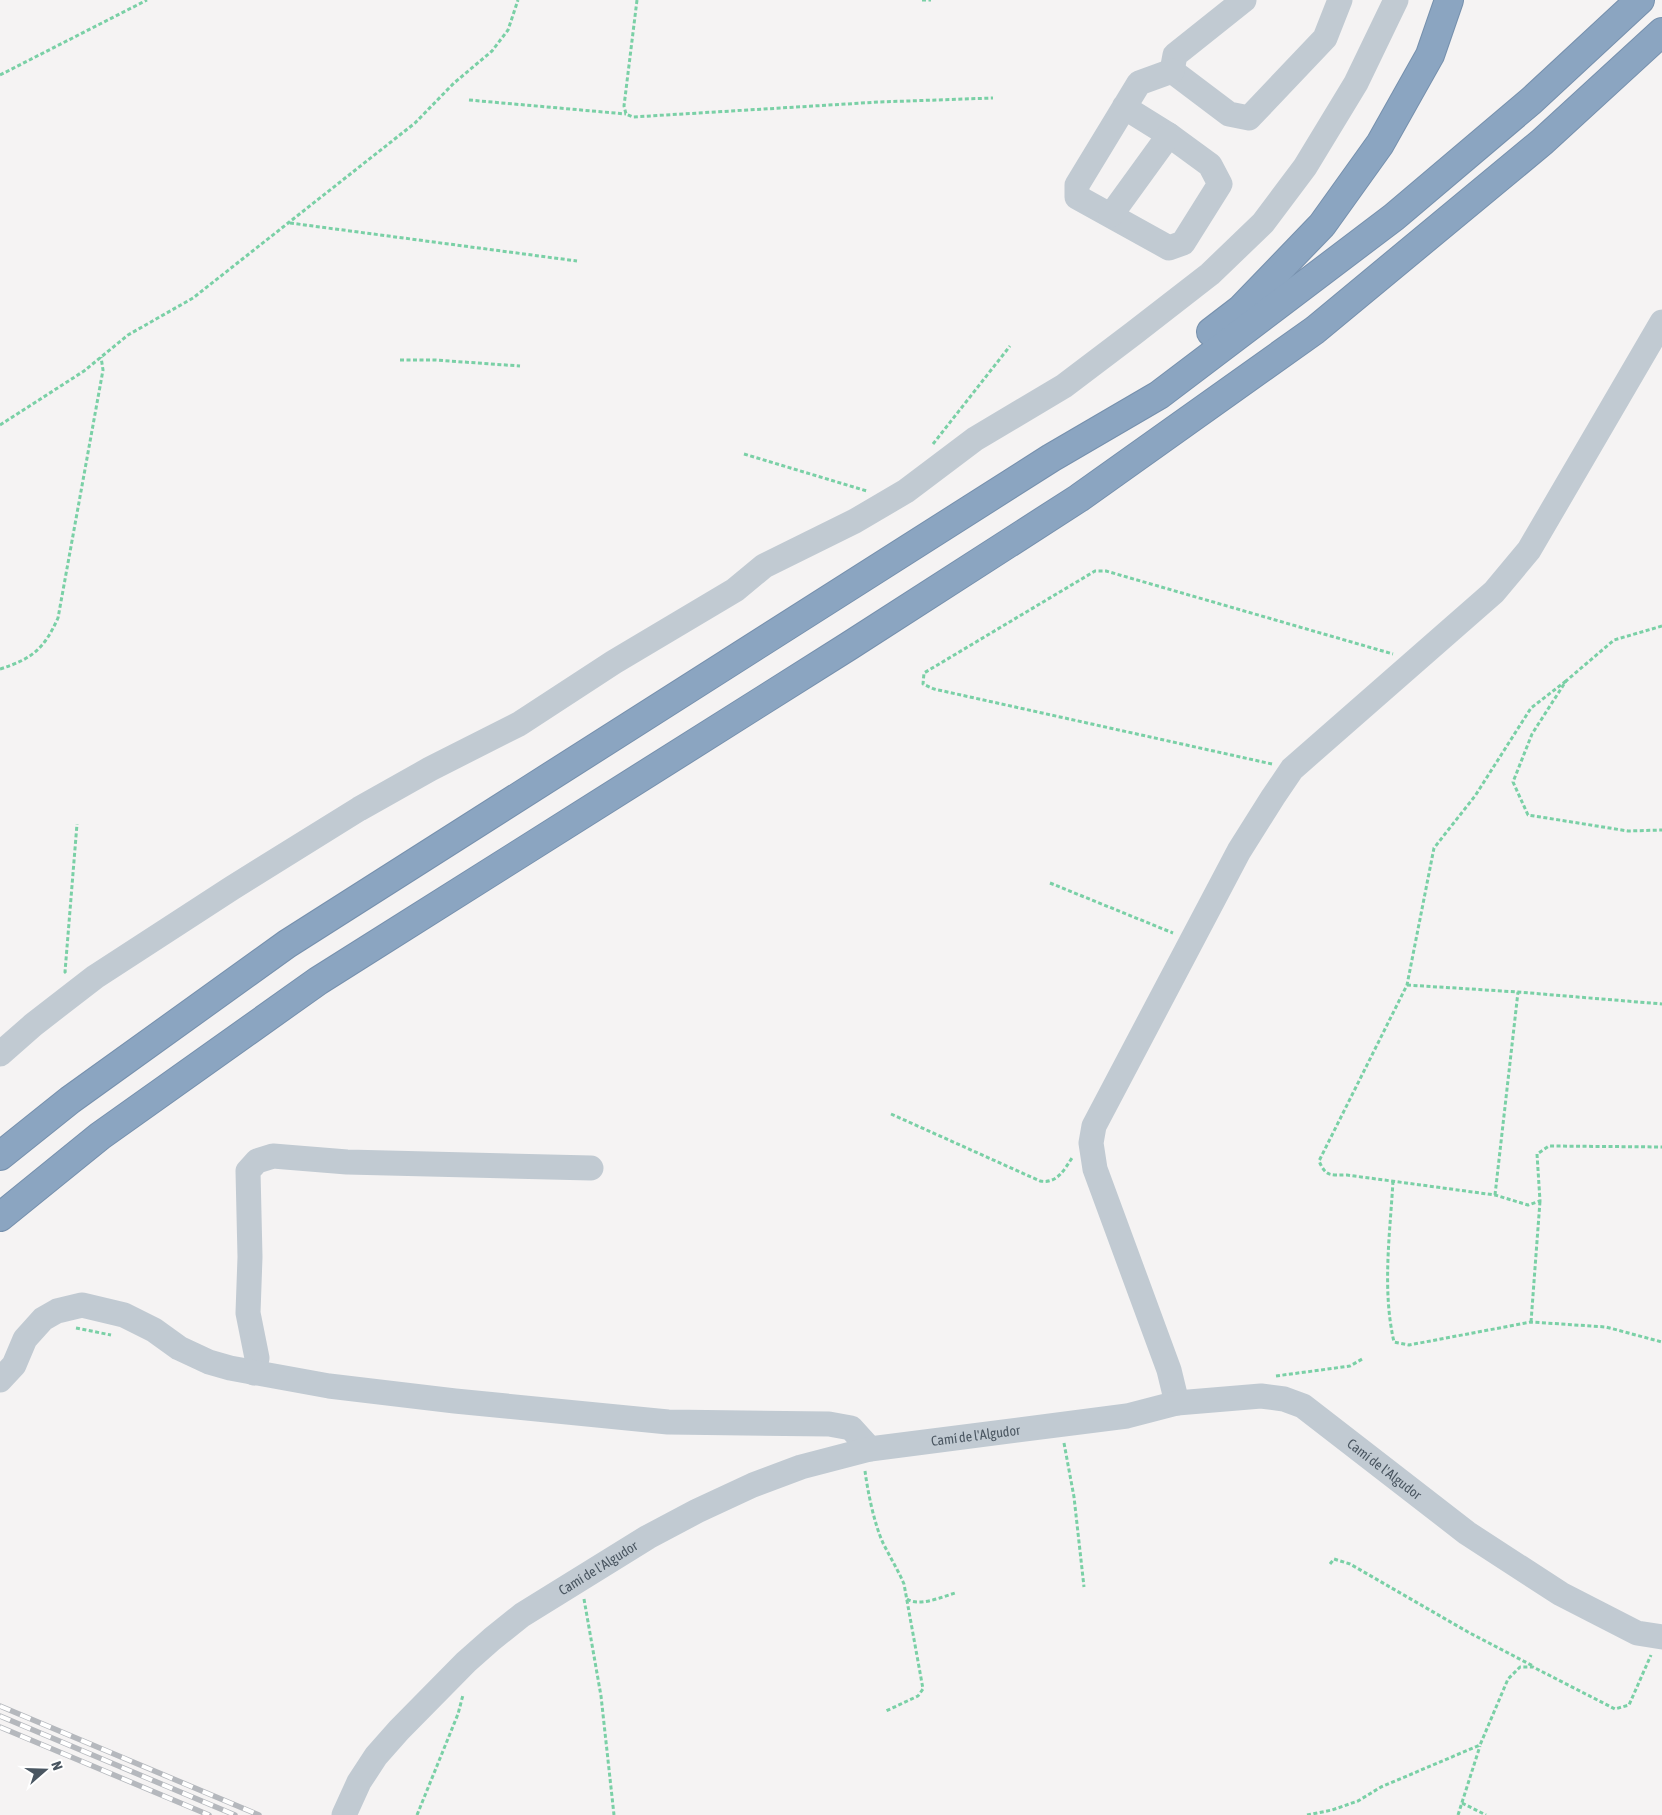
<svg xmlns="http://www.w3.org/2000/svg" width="1662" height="1815" font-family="'Asap Condensed',sans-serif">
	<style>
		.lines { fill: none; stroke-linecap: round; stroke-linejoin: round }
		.highway-casing { stroke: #7690ad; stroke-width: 30 }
		.path { stroke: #7ad0a6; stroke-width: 3; stroke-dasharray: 4 2.5; stroke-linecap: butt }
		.minor { stroke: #c1cad2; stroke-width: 25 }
		.highway { stroke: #8ba5c1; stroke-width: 28 }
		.rail-casing { stroke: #b5b8bd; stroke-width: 5.5 }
		.rail { stroke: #fff; stroke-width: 4; stroke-dasharray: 11; stroke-linecap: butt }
		.labels { text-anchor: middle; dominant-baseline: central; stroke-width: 4.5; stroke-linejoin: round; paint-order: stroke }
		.street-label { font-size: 14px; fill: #4a5661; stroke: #fff }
	</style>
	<rect width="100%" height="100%" fill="#f5f3f3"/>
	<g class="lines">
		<defs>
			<g id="highway">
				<path d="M1211,332L1241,309L1322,225L1380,144L1430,55L1449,0"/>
				<path d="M0,1156L70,1100L287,944L1051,458L1159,395L1394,217L1531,101L1640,0"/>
				<path d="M0,1217L100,1136L318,981L849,646L1079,498L1315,330L1542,142L1662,32"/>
			</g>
		</defs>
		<!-- highway casing -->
		<use href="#highway" class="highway-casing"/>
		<!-- path -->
		<g class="path">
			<path d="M637,0L624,106L626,114L633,117L879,102L993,98"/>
			<path d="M922,0H931"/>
			<path d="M0,75L147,0"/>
			<path d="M469,100L626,114"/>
			<path d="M290,223L577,261"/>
			<path d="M400,360H435L520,366"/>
			<path d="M0,425L84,371L128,335L193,298L415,123L454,83L492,51L508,30L518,0"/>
			<path d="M933,444L1010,346"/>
			<path d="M744,454L867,491"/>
			<path d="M1662,626L1614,640L1566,681L1532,734L1513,782L1528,815L1628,831L1662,830"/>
			<path d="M0,669C32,659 44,649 58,618L103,370L101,357"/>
			<path d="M1566,681L1531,708L1475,796L1434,848L1407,985L1319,1161C1326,1177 1330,1175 1347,1175L1495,1195L1528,1205L1540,1201L1537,1154L1549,1146L1662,1147"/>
			<path d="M1272,764L934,689L923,684L924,673L1095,571H1106L1393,654"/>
			<path d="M1050,883L1173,933"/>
			<path d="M66,973L65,972L77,824"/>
			<path d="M1407,985L1518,992L1662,1004"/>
			<path d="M891,1114L1040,1181C1057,1184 1064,1170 1072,1158"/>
			<path d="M1393,1181C1390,1234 1382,1290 1394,1342L1409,1345L1531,1322L1606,1327L1662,1342"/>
			<path d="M1495,1195L1518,992"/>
			<path d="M1531,1322L1540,1201"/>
			<path d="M76,1328L111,1335"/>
			<path d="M1276,1376L1350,1366L1364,1358"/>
			<path d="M1064,1443L1074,1497L1084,1587"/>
			<path d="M865,1471C868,1493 874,1523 883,1543C890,1557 898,1570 904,1584L923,1689L918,1696L886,1711"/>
			<path d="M1330,1564L1334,1559L1350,1564L1468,1632L1533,1666"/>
			<path d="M584,1599L601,1696L614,1815"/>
			<path d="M907,1599C919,1607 942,1597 955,1593"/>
			<path d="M1462,1803L1486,1815"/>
			<path d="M417,1815L458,1714L463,1695"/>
			<path d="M1307,1815L1332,1810L1358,1801L1381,1787L1480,1745L1508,1679L1520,1667H1533L1615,1709L1629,1705L1651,1655"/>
			<path d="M1458,1815L1480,1746"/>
		</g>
		<!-- minor -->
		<g class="minor">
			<path d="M1172,71L1229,114L1249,118L1325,38L1340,0"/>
			<path d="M1172,71L1175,55L1244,0"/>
			<path d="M1124,107L1169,135L1210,165L1220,184L1183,243L1169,248L1077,197V185L1139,83L1172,71"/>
			<path d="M1111,215L1169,135"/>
			<path d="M0,1054L33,1025L95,977L232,888L359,809L430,769L519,724L614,662L735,590L764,566L855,521L906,491L975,439L1064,386L1134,333L1210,274L1263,223L1305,167L1356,83L1396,0"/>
			<path d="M254,1373L257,1358L248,1313L250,1257L248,1171L257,1161L273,1156L347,1162L591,1168"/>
			<path d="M0,1380L14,1365L25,1339L43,1319L57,1311L82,1305L124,1315L154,1330L179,1348L209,1362L230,1368L329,1386L455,1401L668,1422L829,1424L851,1428L870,1449"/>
			<path d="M1177,1403L1169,1370L1095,1169L1091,1143L1094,1126L1239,851L1273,797L1292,769L1494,592L1529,550L1662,322"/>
			<path id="s1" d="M344,1815L359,1782L376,1756L399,1730L466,1662L492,1639L522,1615L648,1537L697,1511L753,1485L801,1467L870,1449L1127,1416L1177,1403L1261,1396L1284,1399L1303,1406L1467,1533L1561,1594L1637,1633L1662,1637"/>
		</g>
		<!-- highway -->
		<use href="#highway" class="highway"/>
		<defs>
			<g id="rail">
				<path d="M0,1706L259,1815"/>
				<path d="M0,1716L235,1815"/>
				<path d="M0,1727L209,1815"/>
			</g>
		</defs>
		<!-- rail casing -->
		<use href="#rail" class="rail-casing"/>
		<!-- rail -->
		<use href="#rail" class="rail"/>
	</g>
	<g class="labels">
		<!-- street labels -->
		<g class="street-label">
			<text stroke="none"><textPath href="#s1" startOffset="765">Camí de l'Algudor</textPath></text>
			<text stroke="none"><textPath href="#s1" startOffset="1200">Camí de l'Algudor</textPath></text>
			<text stroke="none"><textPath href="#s1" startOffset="360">Camí de l'Algudor</textPath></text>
		</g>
	</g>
	<!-- north arrow -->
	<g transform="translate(45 1770) rotate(70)" stroke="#ffffff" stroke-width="4" paint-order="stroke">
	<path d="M0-4L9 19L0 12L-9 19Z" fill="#4a5661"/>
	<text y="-8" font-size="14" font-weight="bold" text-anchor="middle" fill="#4a5661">N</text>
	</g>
</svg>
